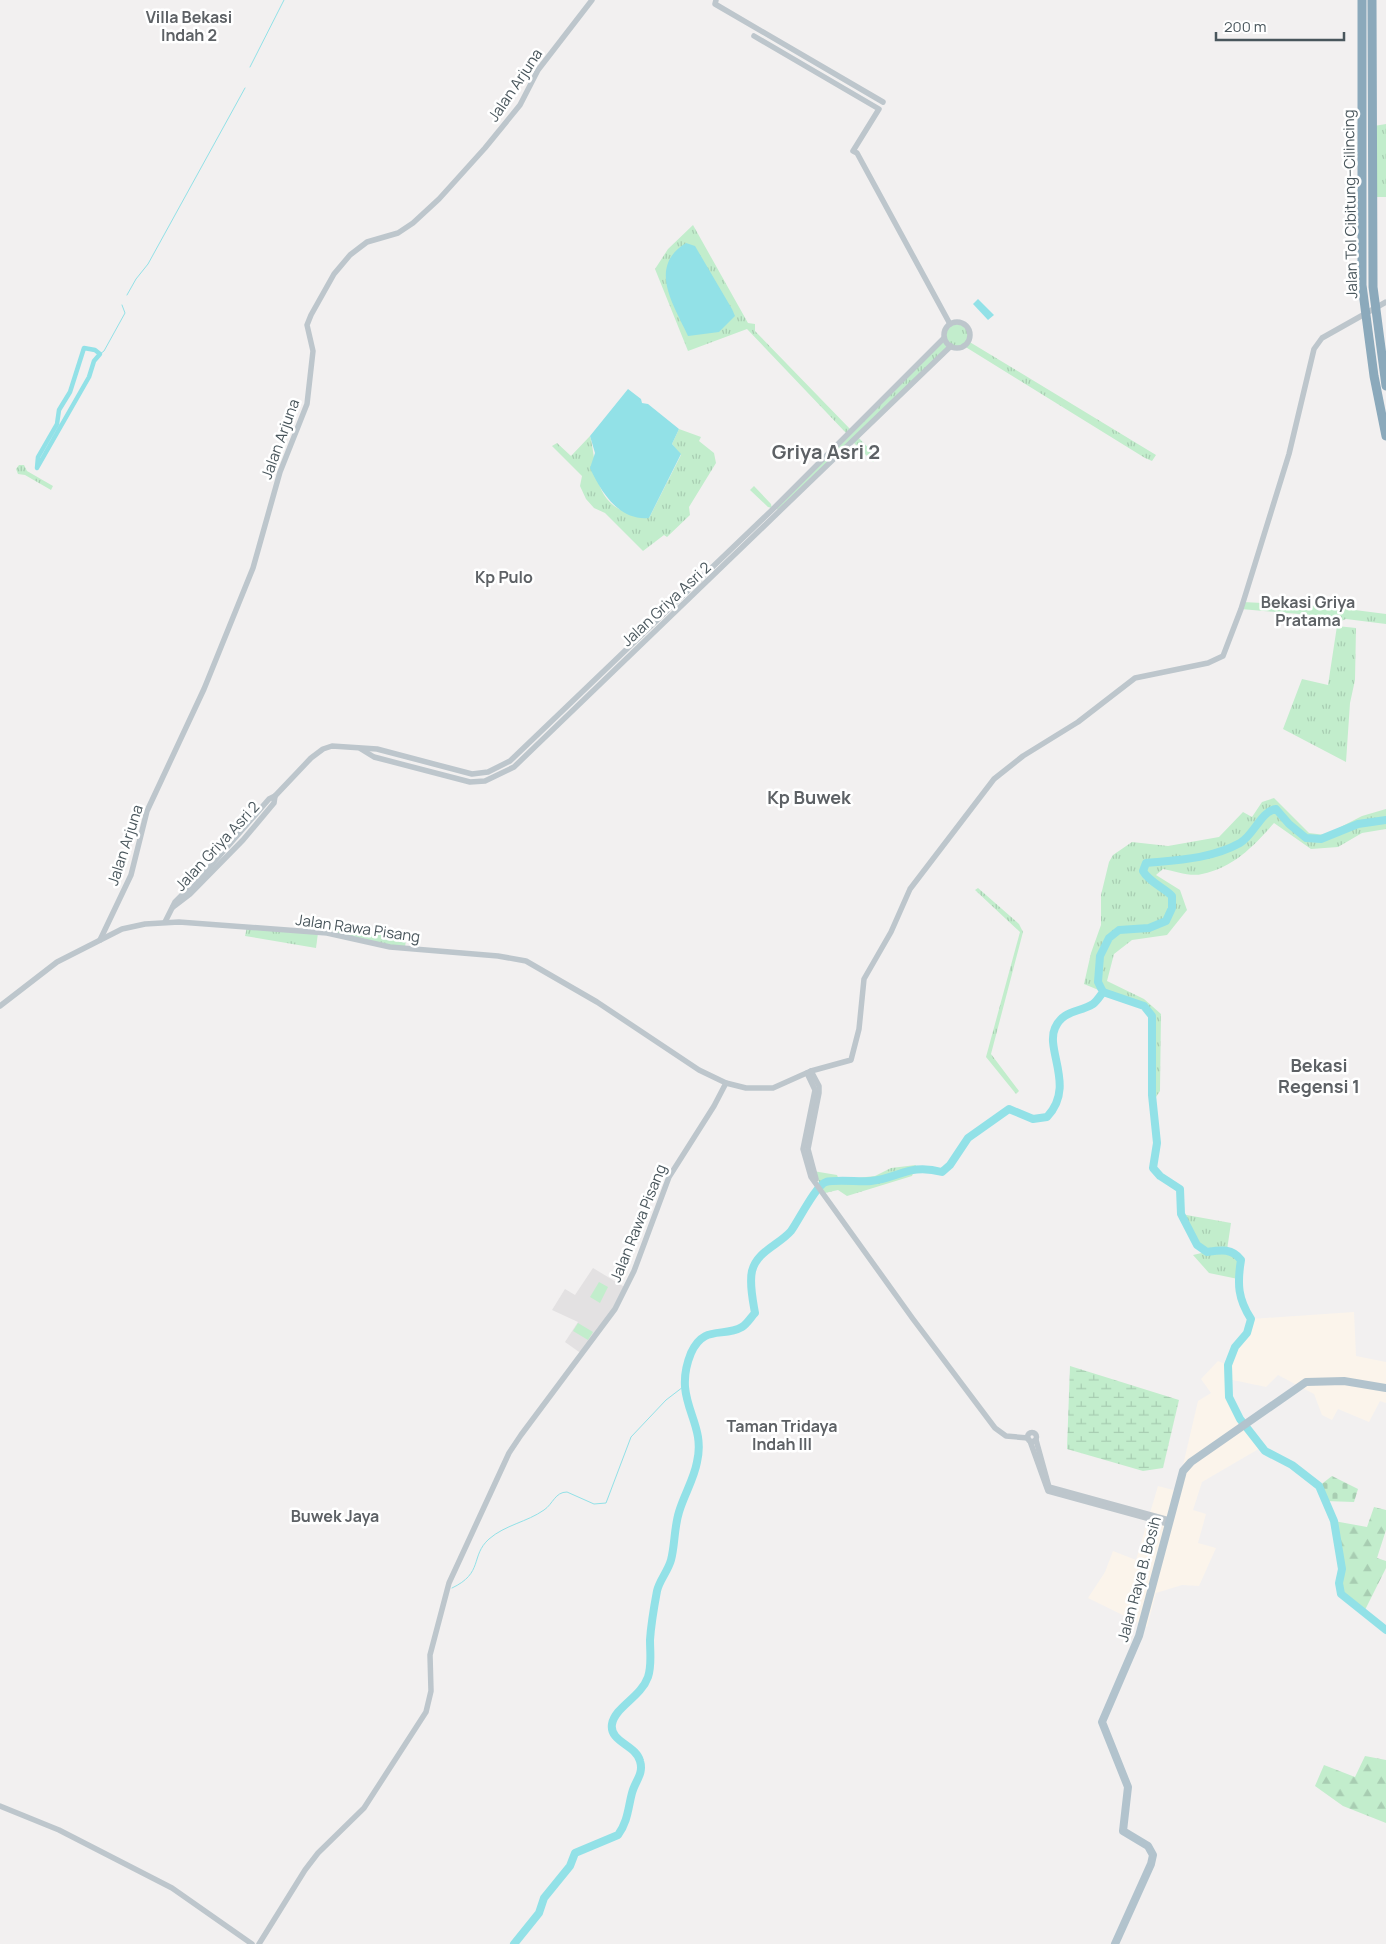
<svg xmlns="http://www.w3.org/2000/svg" width="1386" height="1944" font-family="Manrope,sans-serif">
	<style>
		.commercial { fill: #fbf4eb }
		.education { fill: #e3e1e2 }
		.grass { fill: url(#grass-tufts) }
		.forest { fill: url(#forest-firs) }
		.wetland { fill: url(#wetland-marsh) }
		.cemetery { fill: url(#cemetery-stones) }
		.green { fill: #c2edcc }
		.water { fill: #92e1e7 }
		.lines { fill: none; stroke-linecap: round; stroke-linejoin: round }
		.stream { stroke: #92e1e7; stroke-width: 1 }
		.canal { stroke: #92e1e7; stroke-width: 4.5 }
		.river { stroke: #92e1e7; stroke-width: 8 }
		.minor { stroke: #bdc6cc; stroke-width: 5.5 }
		.major { stroke: #b2c3cd; stroke-width: 8 }
		.highway { stroke: #8ba9bb; stroke-width: 9 }
		.labels { text-anchor: middle; dominant-baseline: central; stroke-width: 5; stroke-linejoin: round; paint-order: stroke }
		.street-label { font-size: 15px; fill: #49565c; stroke: #fff }
		.neighbourhood-label { font-size: 16px; font-weight: bold; fill: #5d6165; stroke: #fff }
		.quarter-label { font-size: 18px; font-weight: bold; fill: #5d6165; stroke: #fff }
		.district-label { font-size: 20px; font-weight: bold; fill: #5d6165; stroke: #fff }
	</style>
	<defs>
		<pattern id="grass-tufts" width="24" height="20" patternUnits="userSpaceOnUse" patternTransform="scale(1.25)"><rect width="24" height="20" fill="#c2edcc"/><path d="M3 7l-1-3M5 7V3M7 7l1-3M15 17l-1-3M17 17v-4M19 17l1-3" fill="none" stroke="#a8cdb2"/></pattern>
		<pattern id="forest-firs" width="22" height="20" patternUnits="userSpaceOnUse" patternTransform="scale(1.25)"><rect width="22" height="20" fill="#c2edcc"/><path d="M5 1l3.5 6h-7zM16 11l3.5 6h-7z" fill="#a8cdb2"/></pattern>
		<pattern id="wetland-marsh" width="20" height="14" patternUnits="userSpaceOnUse" patternTransform="scale(1.25)"><rect width="20" height="14" fill="#c2edcc"/><path d="M1 5h8M5 5V1M11 12h8M15 12V8" fill="none" stroke="#a8cdb2"/></pattern>
		<pattern id="cemetery-stones" width="16" height="16" patternUnits="userSpaceOnUse" patternTransform="scale(1.25)"><rect width="16" height="16" fill="#c2edcc"/><path d="M2 7V4a2 2 0 0 1 4 0v3zM10 15v-3a2 2 0 0 1 4 0v3z" fill="#a8cdb2"/></pattern>
	</defs>
	<rect width="100%" height="100%" fill="#f2f0f0"/>
	<!-- commercial -->
	<path class="commercial" d="M1354,1312L1356,1356L1386,1362V1403L1380,1401L1369,1422L1338,1409L1332,1420L1322,1415L1314,1394L1278,1375L1266,1387L1228,1379L1229,1397L1240,1419L1262,1447L1202,1482L1193,1510L1206,1514L1198,1543L1216,1548L1199,1586L1182,1585L1156,1593L1147,1627L1088,1598L1105,1572L1113,1551L1136,1560L1158,1486L1177,1491L1198,1401L1211,1393L1201,1379L1218,1361L1228,1365L1235,1347L1247,1333L1251,1319Z"/>
	<!-- education -->
	<path class="education" d="M593,1268L626,1288L582,1354L565,1342L578,1322L552,1310L565,1289L575,1295Z"/>
	<!-- grass -->
	<g class="grass">
		<path d="M1386,124V197H1373L1374,126Z"/>
		<path d="M693,225L748,323L755,324V331L851,430L944,338L947,326L958,322L968,329V341L1156,455L1152,461L1145,458L964,346H951L858,437L878,458L873,462L853,442L780,510L768,507L750,490L754,486L771,504L772,509L847,434L747,329L688,351L655,269L668,249Z"/>
		<path d="M679,429L701,437L699,441L714,453L716,463L689,507L690,515L667,537L664,535L643,551L605,513L594,508L586,499L580,486L582,476L552,446L557,443L571,456L590,436C597,461 592,494 619,509C628,513 639,515 649,518L681,455L672,444Z"/>
		<path d="M19,465H24L27,471L53,486L51,490L25,475L18,474L16,469Z"/>
		<path d="M1243,602L1343,607L1347,609L1386,614V624L1346,619L1341,621L1334,617L1241,609Z"/>
		<path d="M1337,626L1356,628L1355,680L1350,703L1346,762L1283,729L1302,679L1328,685Z"/>
		<path d="M1274,798L1309,833L1325,835L1362,816L1386,809V829L1362,833L1338,847L1311,849L1274,823C1254,846 1233,868 1202,874C1191,877 1174,871 1163,869L1156,875L1180,890L1187,910L1167,935L1132,940L1114,954L1107,981L1144,999L1161,1014L1160,1091L1152,1103V1016L1144,1006L1125,1001L1084,984L1091,953L1101,925V895L1109,862L1113,855L1132,842L1168,846L1219,837L1243,812L1252,817L1262,802Z"/>
		<path d="M978,888L1019,924L1023,932L991,1054L1019,1091L1016,1094L986,1057L1020,932L975,890Z"/>
		<path d="M328,926L406,939L405,948L327,933Z"/>
		<path d="M247,927L318,933L316,948L245,936Z"/>
		<path d="M916,1165L912,1176L847,1196L838,1190L825,1193L813,1171L837,1175L839,1180L875,1176L891,1168Z"/>
		<path d="M1181,1214L1231,1223L1227,1250L1236,1253L1241,1260L1238,1279L1209,1273L1193,1255L1206,1252L1197,1245Z"/>
	</g>
	<!-- forest -->
	<g class="forest">
		<path d="M1374,1507L1386,1510V1530L1377,1558L1386,1561V1568L1364,1612L1341,1594L1339,1583L1342,1569L1334,1521L1367,1527Z"/>
		<path d="M1365,1756L1386,1760V1823L1343,1806L1315,1786L1324,1765L1355,1777Z"/>
	</g>
	<!-- wetland -->
	<path class="wetland" d="M1070,1366L1179,1400L1163,1468L1143,1471L1067,1449Z"/>
	<!-- cemetery -->
	<path class="cemetery" d="M1332,1476L1358,1489L1354,1502L1325,1501L1319,1486Z"/>
	<!-- green -->
	<g class="green">
		<path d="M599,1282L608,1287L600,1303L590,1297Z"/>
		<path d="M578,1323L593,1332L588,1340L573,1331Z"/>
	</g>
	<!-- water -->
	<g class="water">
		<path d="M686,243L695,246L732,309L735,316L719,332L688,336C674,305 647,267 686,243Z"/>
		<path d="M978,299L994,315L988,320L973,304Z"/>
		<path d="M628,389L641,399L642,403L648,404L679,429L672,444L681,454L649,518C619,521 601,492 590,468L595,453L590,436Z"/>
	</g>
	<g class="lines">
		<!-- stream -->
		<g class="stream">
			<path d="M250,67L284,0"/>
			<path d="M127,295L136,279L148,264L245,88"/>
			<path d="M89,349L95,350L100,354L104,351L125,313L122,305"/>
			<path d="M452,1588C484,1573 470,1556 489,1539C505,1525 527,1522 544,1510C553,1504 555,1492 567,1492L594,1504L606,1503L631,1437L666,1400L683,1387"/>
		</g>
		<!-- canal -->
		<path class="canal" d="M84,348L95,350L100,354L94,361L89,377L37,468L38,457L57,424L59,410L70,392Z"/>
		<!-- river -->
		<g class="river">
			<path d="M1103,992L1144,1006L1152,1016V1095L1157,1143L1153,1168L1160,1176L1180,1189L1181,1214L1197,1245L1207,1252C1221,1250 1232,1248 1241,1260C1237,1284 1238,1299 1251,1319L1247,1333L1235,1347L1228,1365L1229,1397L1240,1419L1265,1451L1292,1465L1319,1486L1334,1521L1342,1569L1339,1583L1341,1594L1386,1630"/>
			<path d="M514,1944L539,1913L544,1898L570,1866L575,1853L618,1835C628,1821 628,1808 632,1793C635,1781 644,1774 640,1761C636,1745 609,1742 612,1724C615,1707 641,1697 648,1677C652,1665 650,1653 650,1640C651,1625 654,1607 657,1591C659,1581 668,1571 671,1560C675,1545 674,1528 679,1512C684,1495 694,1479 697,1462C707,1420 671,1402 691,1353C704,1324 723,1338 742,1327C747,1324 751,1317 755,1313C753,1301 749,1284 752,1271C757,1251 779,1245 791,1231C799,1220 816,1185 826,1182C834,1179 861,1182 871,1181C900,1178 909,1163 942,1172L950,1165L968,1138L1009,1109L1033,1119L1047,1117C1076,1087 1045,1050 1055,1028C1063,1010 1078,1013 1093,1004C1097,1001 1100,996 1103,992L1098,982L1100,956L1109,938L1119,930L1149,928L1166,921L1172,908V896C1163,887 1149,882 1143,871L1146,863C1178,860 1211,859 1240,843C1254,835 1261,811 1276,809L1289,824L1306,838L1321,839L1358,824L1386,820"/>
		</g>
		<!-- minor -->
		<g class="minor">
			<path d="M716,0L715,4L883,102"/>
			<path d="M754,36L879,109L853,151L857,153L950,324"/>
			<circle cx="957" cy="335" r="13"/>
			<path d="M361,749L374,757L470,782L485,781L514,767L951,346"/>
			<path d="M173,907L190,894L243,840L274,803L275,796"/>
			<path d="M165,922L175,902L208,869L269,799L275,796L311,758L323,749L332,746L377,749L472,774L488,772L510,761L772,510L944,338"/>
			<path d="M100,940L131,875L147,811L204,689L253,568L280,472L307,404L313,351L307,325L311,315L334,274L350,255L367,242L398,233L413,223L439,199L485,148L520,105L538,70L592,0"/>
			<path d="M0,1006L57,962L122,929L145,924L179,922L327,933L390,947L498,956L526,961L597,1002L699,1070L726,1083L746,1088H773L811,1071L851,1060L859,1029L864,979L891,932L910,889L994,779L1023,756L1078,722L1135,678L1208,663L1223,656L1241,609L1289,454L1314,349L1322,338L1386,302"/>
			<path d="M811,1071L819,1086V1093L808,1149L816,1179"/>
			<path d="M807,1073L815,1090L803,1149L811,1177L913,1319L995,1428L1006,1436L1028,1438"/>
			<circle cx="1032" cy="1437" r="4.5"/>
			<path d="M1036,1440L1049,1487L1169,1520"/>
			<path d="M1030,1441L1048,1491L1168,1524"/>
			<path d="M0,1806L59,1830L172,1888L252,1944"/>
			<path d="M259,1944L305,1870L318,1853L364,1808L426,1712L431,1691L430,1655L449,1583L509,1453L521,1435L615,1309L634,1271L669,1177L714,1106L726,1083"/>
		</g>
		<!-- major -->
		<path class="major" d="M1115,1944L1151,1864L1153,1855L1148,1846L1123,1831L1128,1787L1102,1722L1139,1636L1183,1471L1191,1462L1306,1382L1344,1381L1386,1388"/>
		<!-- highway -->
		<g class="highway">
			<path d="M1362,0V285L1374,376L1386,436"/>
			<path d="M1372,0L1373,287L1386,386"/>
		</g>
	</g>
	<g class="labels">
		<!-- street labels -->
		<g class="street-label">
			<text transform="translate(515 85) rotate(-56)">Jalan Arjuna</text>
			<text transform="translate(1350 204) rotate(-91)">Jalan Tol Cibitung–Cilincing</text>
			<text transform="translate(280 439) rotate(-70)">Jalan Arjuna</text>
			<text transform="translate(666 604) rotate(-43)">Jalan Griya Asri 2</text>
			<text transform="translate(125 845) rotate(-72)">Jalan Arjuna</text>
			<text transform="translate(217 846) rotate(-47)">Jalan Griya Asri 2</text>
			<text transform="translate(358 928) rotate(8)">Jalan Rawa Pisang</text>
			<text transform="translate(638 1223) rotate(-68)">Jalan Rawa Pisang</text>
			<text transform="translate(1139 1579) rotate(-75)">Jalan Raya B. Bosih</text>
		</g>
		<!-- neighbourhood labels -->
		<g class="neighbourhood-label">
			<text x="189" y="17">Villa Bekasi<tspan x="189" dy="18">Indah 2</tspan></text>
			<text x="504" y="577">Kp Pulo</text>
			<text x="1308" y="602">Bekasi Griya<tspan x="1308" dy="18">Pratama</tspan></text>
			<text x="782" y="1426">Taman Tridaya<tspan x="782" dy="18">Indah III</tspan></text>
			<text x="335" y="1516">Buwek Jaya</text>
		</g>
		<!-- quarter labels -->
		<g class="quarter-label">
			<text x="809" y="797">Kp Buwek</text>
			<text x="1319" y="1065">Bekasi<tspan x="1319" dy="21">Regensi 1</tspan></text>
		</g>
		<!-- district labels -->
		<g class="district-label">
			<text x="826" y="451">Griya Asri 2</text>
		</g>
	</g>
	<!-- scale -->
	<path d="M1216 32v8h128v-8" fill="none" stroke="#49565c" stroke-width="2.5"/>
	<text x="1224" y="32" font-size="15" fill="#49565c" stroke="#ffffff" stroke-width="4" paint-order="stroke">200 m</text>
</svg>
